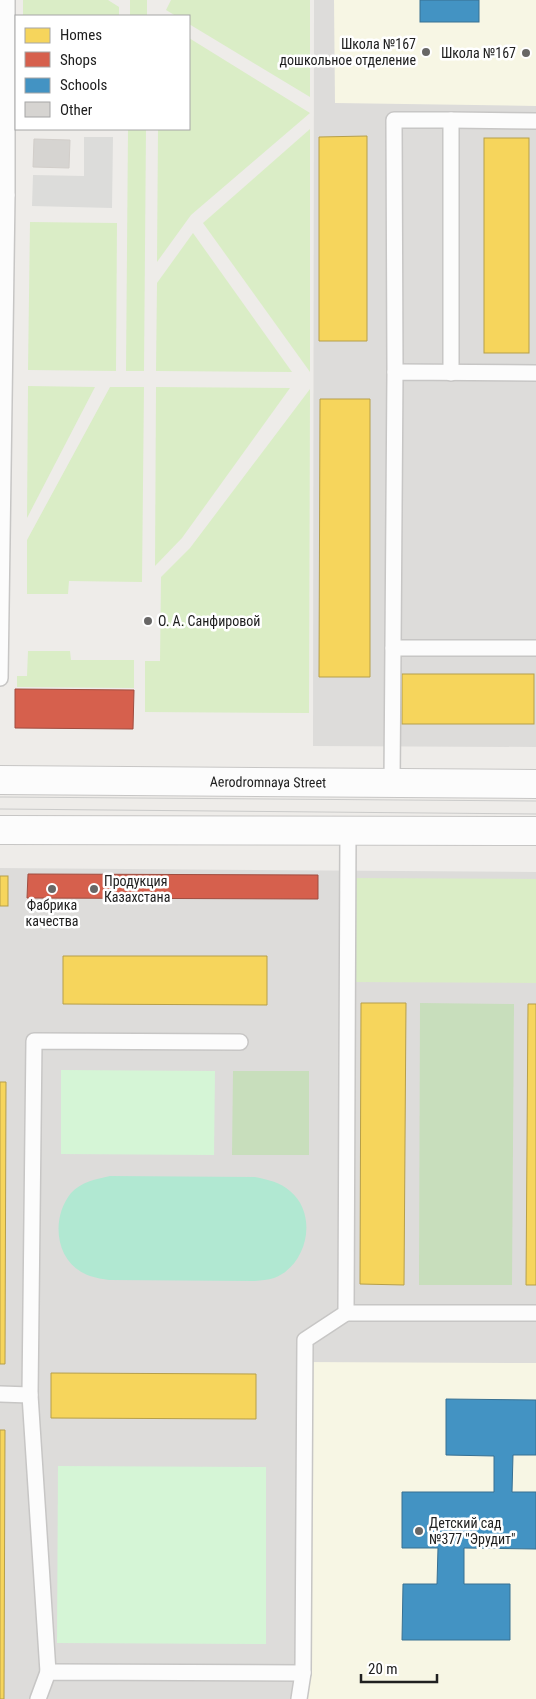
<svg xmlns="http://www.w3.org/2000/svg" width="536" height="1699" font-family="'Roboto Condensed',sans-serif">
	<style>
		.residential { fill: #dddcda }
		.education { fill: #f7f6e4 }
		.religious { fill: #dcdcda }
		.grass { fill: #daedc6 }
		.forest { fill: #c8debc }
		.park { fill: #d5f5d6 }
		.pitch { fill: #b1e8d2 }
		.homes { fill: #f6d55c; stroke: #b69f4a }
		.shops { fill: #d6604d; stroke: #9f4d40 }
		.schools { fill: #4393c3; stroke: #387092 }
		.building { fill: #d6d4d1; stroke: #d2ceca }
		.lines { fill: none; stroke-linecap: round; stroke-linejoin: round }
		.service-casing { stroke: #c7c6c5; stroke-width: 18 }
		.tertiary-casing { stroke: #c7c6c5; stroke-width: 30 }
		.service { stroke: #fcfcfc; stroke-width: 15 }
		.tertiary { stroke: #fcfcfc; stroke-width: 28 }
		.tram { stroke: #cbcbca; stroke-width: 1 }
		.poi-dot { fill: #686766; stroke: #fff; stroke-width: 2 }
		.labels { text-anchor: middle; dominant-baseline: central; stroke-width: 5; stroke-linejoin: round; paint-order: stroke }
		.poi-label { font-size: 14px; fill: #202020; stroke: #fff; text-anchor: start }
		.street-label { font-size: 14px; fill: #202020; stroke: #fff }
	</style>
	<rect width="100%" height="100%" fill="#eeece9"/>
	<!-- residential -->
	<g class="residential">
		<path d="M314,0H536V747L313,746Z"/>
		<path d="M0,868L536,872V1699H0Z"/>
	</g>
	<!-- education -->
	<g class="education">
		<path d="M334,0H536V106L335,103Z"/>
		<path d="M302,1362L536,1363V1699H300Z"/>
	</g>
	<!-- religious -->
	<path class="religious" d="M84,137H113L112,208L32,206L33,175L84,176Z"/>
	<!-- grass -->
	<g class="grass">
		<path d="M23,0H108L119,7V16H23Z"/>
		<rect x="130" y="0" width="17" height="16"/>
		<path d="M171,0H310V97L189,24V16H176L166,10Z"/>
		<path d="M189,38L310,113L191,215L157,262L158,129H189Z"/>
		<path d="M128,129H146L144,371H126Z"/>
		<path d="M310,129V372L203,223Z"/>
		<path d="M30,222L117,223L116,371L28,370Z"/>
		<path d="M193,233L292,372L156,371L157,283Z"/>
		<path d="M28,386L95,387L27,518Z"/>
		<path d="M110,387H144L142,582L69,581L68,594H27V540Z"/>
		<path d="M156,387L290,388L182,538L155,566Z"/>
		<path d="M310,389L309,713L145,712V661H160L161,577L190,548Z"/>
		<path d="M28,651H70L71,660H134V688L17,687V676H27Z"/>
		<path d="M345,878L536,879V983L344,982Z"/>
	</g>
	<!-- forest -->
	<g class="forest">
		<path d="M420,1003L514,1004L512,1285H419Z"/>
		<path d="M233,1071H309V1155H232Z"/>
	</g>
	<!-- park -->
	<g class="park">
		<path d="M61,1070L215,1071L214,1155L61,1154Z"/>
		<path d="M58,1466L266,1467V1644L57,1643Z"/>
	</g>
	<!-- pitch -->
	<path class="pitch" d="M110,1176L255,1177C269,1180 280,1182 290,1191C319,1215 307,1266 274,1278C268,1280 261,1280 255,1281L109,1280C103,1279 96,1278 90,1276C55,1264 50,1219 71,1193C81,1182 96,1179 110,1176Z"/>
	<!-- homes -->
	<g class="homes">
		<path d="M367,136V341H319V137Z"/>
		<rect x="484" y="138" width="45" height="215"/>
		<path d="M320,399H370V677H319Z"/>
		<rect x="402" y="674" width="132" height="50"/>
		<rect x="0" y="876" width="8" height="30"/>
		<path d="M63,956H267V1005L63,1004Z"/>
		<path d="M361,1003H406L404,1285L360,1284Z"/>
		<path d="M528,1004H536V1285H526Z"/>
		<path d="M0,1082H6L5,1364H0Z"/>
		<path d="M51,1373L256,1374V1419L51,1418Z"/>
		<path d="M0,1430H5L4,1699H0Z"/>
	</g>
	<!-- shops -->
	<g class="shops">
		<path d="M15,689L134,690L133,729L15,728Z"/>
		<path d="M28,874L318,875V899L27,898Z"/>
	</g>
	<!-- schools -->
	<g class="schools">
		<rect x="420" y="0" width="59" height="22"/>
		<path d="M446,1399L536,1400V1455H513L512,1492H536V1549L464,1548V1584H510V1640H402L403,1584H437L438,1548H402V1492H494V1456L446,1455Z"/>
	</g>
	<!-- building -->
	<path class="building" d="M34,139L70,140L69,168L33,167Z"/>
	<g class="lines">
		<defs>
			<g id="service">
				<path d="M451,120L536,121"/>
				<path d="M0,195H7L0,678"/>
				<path d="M7,195V0"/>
				<path d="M395,372L394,120H451V373"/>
				<path d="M393,648H536"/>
				<path d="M392,783L395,372L536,373"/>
				<path d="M346,1313H536"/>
				<path d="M0,1394L30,1395L34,1041L240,1042"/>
				<path d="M30,1395L48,1672"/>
				<path d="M38,1699L48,1672L303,1673L305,1340L346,1313L348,831"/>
				<path d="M299,1699L303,1673"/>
			</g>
			<g id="tertiary">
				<path id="s1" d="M0,780L536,784"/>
				<path d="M0,830L536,831"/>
			</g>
		</defs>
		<!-- service casing -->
		<use href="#service" class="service-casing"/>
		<!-- tertiary casing -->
		<use href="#tertiary" class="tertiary-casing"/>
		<!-- service -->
		<use href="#service" class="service"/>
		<!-- tertiary -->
		<use href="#tertiary" class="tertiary"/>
		<!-- tram -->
		<g class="tram">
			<path d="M0,797L536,801"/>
			<path d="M0,809L536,814"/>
		</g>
	</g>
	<!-- markers -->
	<g class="poi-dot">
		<circle cx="426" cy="52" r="5"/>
		<circle cx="526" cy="53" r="5"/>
		<circle cx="148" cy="621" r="5"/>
		<circle cx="52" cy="889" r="5"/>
		<circle cx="94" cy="889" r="5"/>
		<circle cx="419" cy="1531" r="5"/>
	</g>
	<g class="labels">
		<!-- poi labels -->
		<g class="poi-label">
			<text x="416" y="44" text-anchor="end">Школа №167<tspan x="416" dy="16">дошкольное отделение</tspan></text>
			<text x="516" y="53" text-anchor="end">Школа №167</text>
			<text x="158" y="621">О. А. Санфировой</text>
			<text x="104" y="881">Продукция<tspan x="104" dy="16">Казахстана</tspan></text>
			<text x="52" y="905" text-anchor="middle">Фабрика<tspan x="52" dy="16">качества</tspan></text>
			<text x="429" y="1523">Детский сад<tspan x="429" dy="16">№377 "Эрудит"</tspan></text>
		</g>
		<!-- street labels -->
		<g class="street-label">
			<text stroke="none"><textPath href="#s1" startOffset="268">Aerodromnaya Street</textPath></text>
		</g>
	</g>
	<!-- legend -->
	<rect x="15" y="15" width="175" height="115" fill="#ffffff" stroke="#a6a6a6"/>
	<rect x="25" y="28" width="25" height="15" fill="#f6d55c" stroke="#a6a6a6"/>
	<text x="60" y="40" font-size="15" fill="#202020">Homes</text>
	<rect x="25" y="52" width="25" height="15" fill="#d6604d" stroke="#a6a6a6"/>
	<text x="60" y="65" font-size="15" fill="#202020">Shops</text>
	<rect x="25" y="78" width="25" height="15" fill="#4393c3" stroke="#a6a6a6"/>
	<text x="60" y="90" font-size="15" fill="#202020">Schools</text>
	<rect x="25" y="102" width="25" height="15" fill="#d6d4d1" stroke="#a6a6a6"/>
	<text x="60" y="115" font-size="15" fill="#202020">Other</text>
	<!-- scale -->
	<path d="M361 1674v8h76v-8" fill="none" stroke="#202020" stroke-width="2.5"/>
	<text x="368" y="1674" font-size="15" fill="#202020" stroke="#ffffff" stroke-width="4" paint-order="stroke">20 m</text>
</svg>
